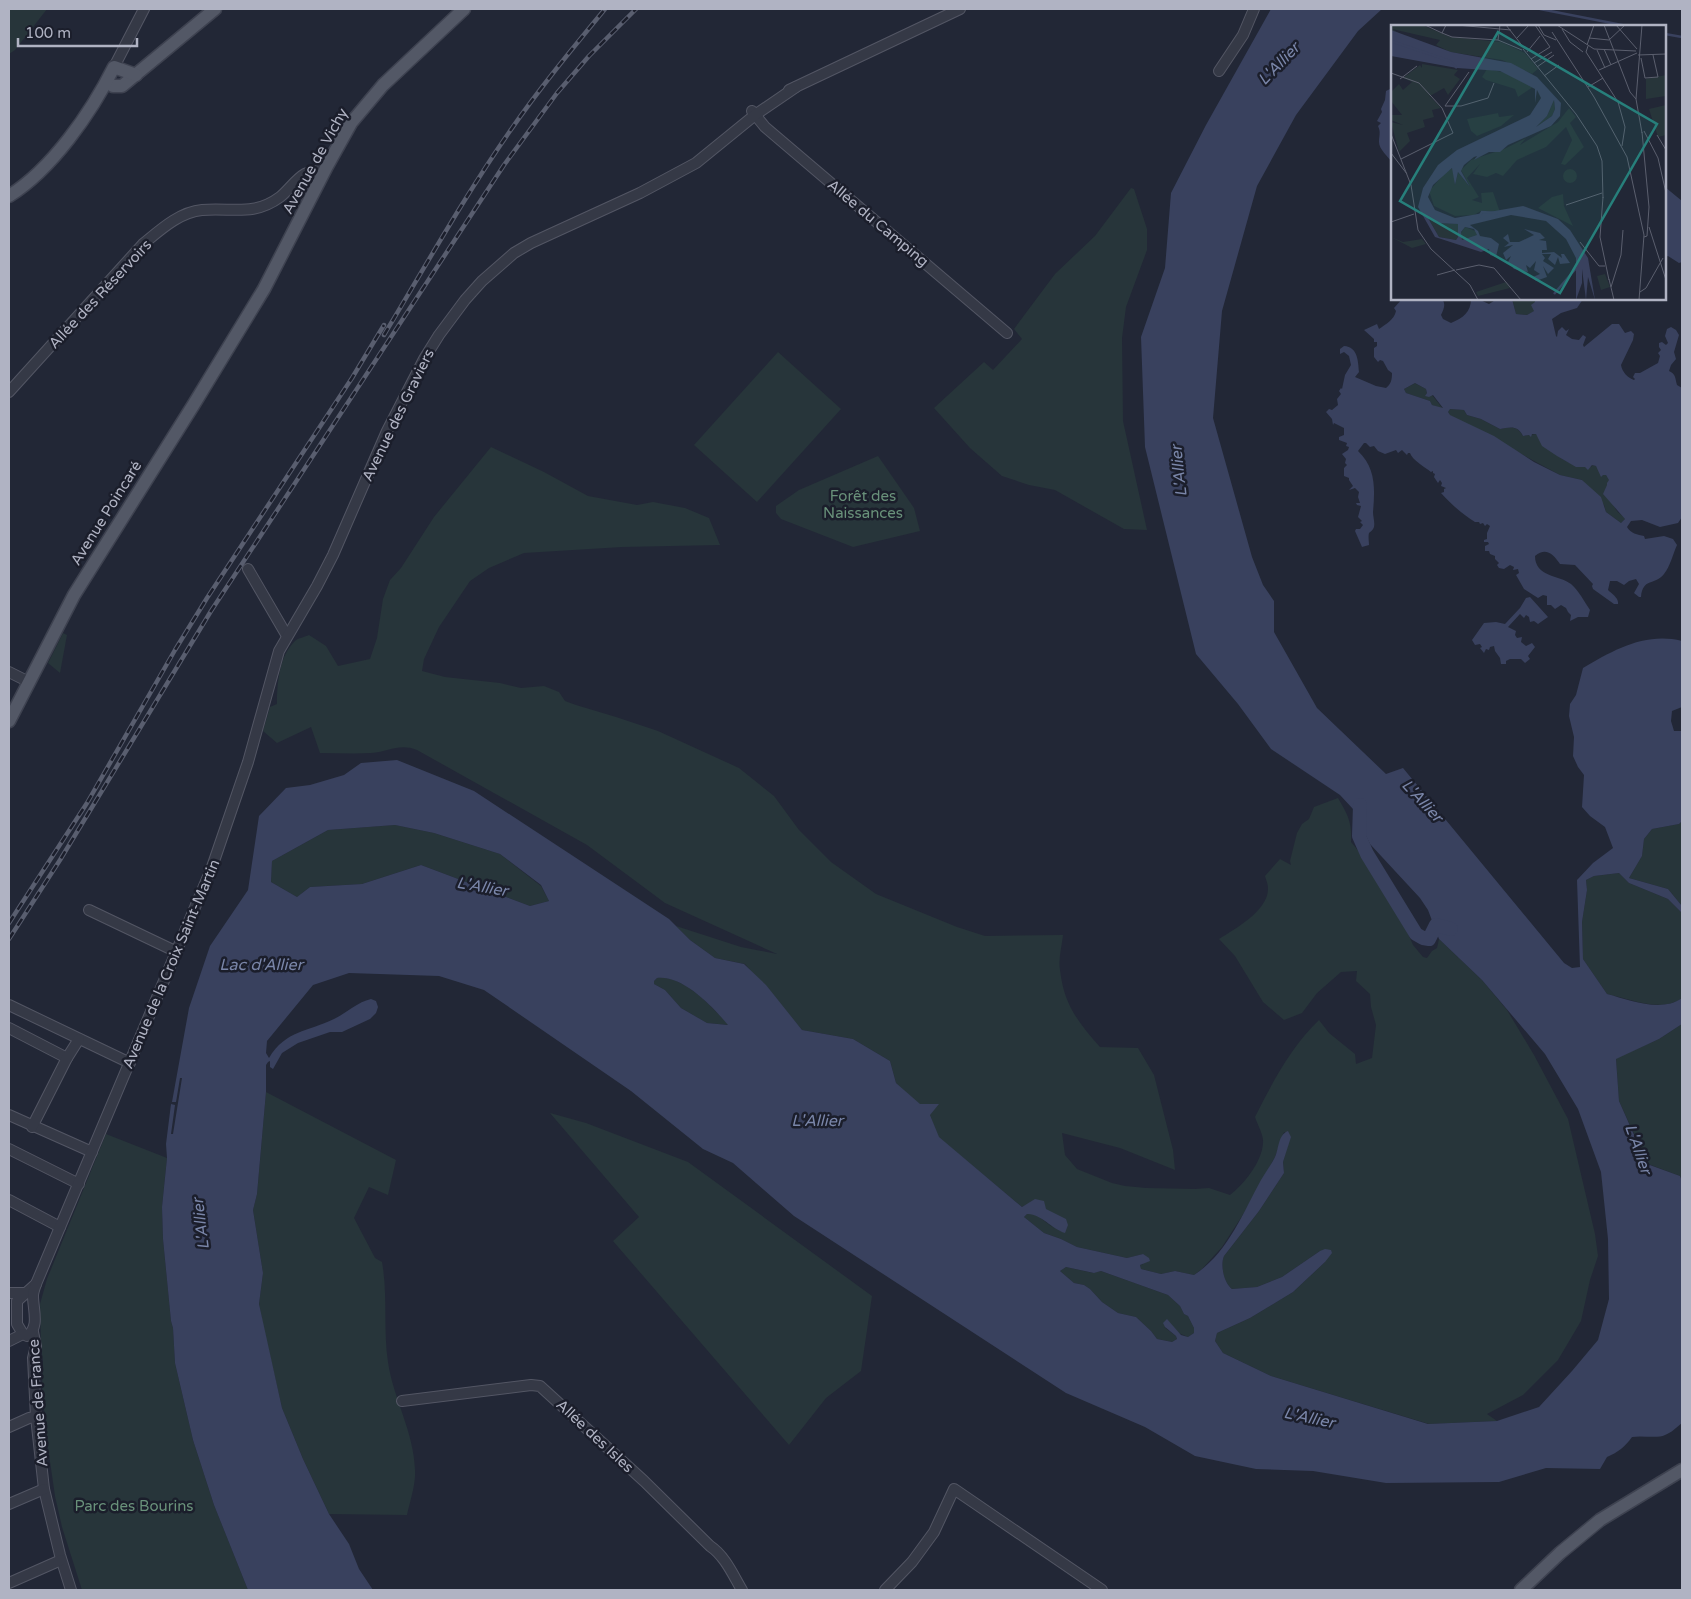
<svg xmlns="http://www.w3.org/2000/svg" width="1691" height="1599" font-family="'Varela Round',sans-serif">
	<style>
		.green { fill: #27353a }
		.water { fill: #39415e; fill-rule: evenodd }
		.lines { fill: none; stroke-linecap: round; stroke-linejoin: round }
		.stream { stroke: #39415e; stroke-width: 2.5 }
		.river { stroke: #39415e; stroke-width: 14 }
		.minor-casing { stroke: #535664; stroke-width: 12 }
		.major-casing { stroke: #3e4250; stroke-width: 15 }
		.minor { stroke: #353946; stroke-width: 10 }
		.major { stroke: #535866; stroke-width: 12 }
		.rail-casing { stroke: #595e6f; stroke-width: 4.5 }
		.rail { stroke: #1b1e2b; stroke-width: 2.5; stroke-dasharray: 8; stroke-linecap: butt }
		.labels { text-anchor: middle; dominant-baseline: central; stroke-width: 5; stroke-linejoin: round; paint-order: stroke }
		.street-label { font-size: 15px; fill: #b0b3c3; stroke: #1b1e2b }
		.park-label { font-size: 15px; fill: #69917a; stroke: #1b1e2b }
		.water-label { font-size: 16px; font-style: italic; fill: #7a86a9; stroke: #1b1e2b }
		.inset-river { fill: none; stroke: #39415e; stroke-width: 2.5 }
		.inset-road { fill: none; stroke: #5b5f6e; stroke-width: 1 }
		.view { fill: #277f7b; fill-opacity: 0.15; stroke: #277f7b; stroke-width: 2.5 }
		.inset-edge { fill: none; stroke: #b0b3c3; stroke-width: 2.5 }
	</style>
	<rect width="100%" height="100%" fill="#222736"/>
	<!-- green -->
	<g class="green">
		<path d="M9,9H47L15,50L9,54Z"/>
		<path d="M1131,188L1134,189L1147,229V250L1126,307L1122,338L1123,421L1147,530L1124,529L1055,490L1029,485L1002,476L970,448L934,408L984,362L993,370L1022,339L1014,329L1055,274L1095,236Z"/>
		<path d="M1512,299H1535V311L1527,315L1516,314Z"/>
		<path d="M778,352L841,409L757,502L694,445Z"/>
		<path d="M1415,383L1426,389L1427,393L1426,395H1432L1443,409L1432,405L1430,401L1406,393L1404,389Z"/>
		<path d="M1449,409L1464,410L1467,415L1481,419L1500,429C1510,427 1517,425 1523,436L1536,434C1555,454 1562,465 1591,467L1592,465L1596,466L1603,474L1606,475L1610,480C1606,489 1611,503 1617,511C1619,514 1623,515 1625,519L1621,523L1606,512L1604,505L1582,480L1560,475L1449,415L1448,412Z"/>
		<path d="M491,447L544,472L588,496L637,505L653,502L685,508L709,518L720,545L622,547L524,553L489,568L470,581L439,627L424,659L422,671L445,677L500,683L521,688L544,686L559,692L565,701L576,705L616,717L658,731L739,768L774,796L799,830L831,862L876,894L957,927L985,936L1063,935C1062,946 1058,959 1060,970C1064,1005 1078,1022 1100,1047L1138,1048L1154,1075L1173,1150L1175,1170L1120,1148L1062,1133L1065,1155L1077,1169L1112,1183L1125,1186L1146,1188L1195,1189L1209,1188L1230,1195C1244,1184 1262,1162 1263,1143C1264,1135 1257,1124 1255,1117C1272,1083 1291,1047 1319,1020L1329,1033L1355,1054L1356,1064L1372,1058L1376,1025L1371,1007L1370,994L1356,981L1357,971L1341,972L1317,993L1302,1013L1284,1020L1263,1002L1235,956L1219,939C1235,929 1269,910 1268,888C1268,884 1266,880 1265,876L1280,859L1291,865L1290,861L1297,833L1302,824L1309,819L1314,807L1338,798C1348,815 1352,822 1351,842L1376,872L1396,906L1413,945L1423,957L1427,958L1432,951L1437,948L1439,939L1482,980L1507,1010L1534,1055L1568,1119L1595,1234L1598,1256L1590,1280L1581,1321L1558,1360L1523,1395L1487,1414L1497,1421L1429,1424L1271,1376L1223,1353L1215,1341L1217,1333L1250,1318L1293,1292L1325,1262L1320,1251L1282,1277L1257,1287L1232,1289C1224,1283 1220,1265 1224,1256L1259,1211L1284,1173L1283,1162L1290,1137L1284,1132L1275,1157L1244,1213L1222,1247L1202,1269L1194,1275L1175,1271L1161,1274L1141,1269L1140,1265L1143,1264V1254L1127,1258L1077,1247L1061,1239L1044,1233L1024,1217L1027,1214L1034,1213L1056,1230L1026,1205L1022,1207L938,1137L930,1115L896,1083L890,1061L853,1039L802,1030L745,964L715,958L690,940L676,926L741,947L777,954L665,903L587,845L417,750C399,743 389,752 371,753C354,754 337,753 320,753L311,727L277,743L263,731L270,707L277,704C277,684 279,656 295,641C298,638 305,637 309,635L326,646L338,666L370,659L377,638L383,599L390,580L401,568L434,517Z"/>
		<path d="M878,456L914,508L920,531L853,547L781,519L776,513V506L799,490Z"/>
		<path d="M63,633L67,635L60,673L48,663Z"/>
		<path d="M1682,821V906L1668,889L1629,878L1642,856L1644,839L1652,829L1679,824Z"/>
		<path d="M395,825L434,833L500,854L541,886L549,901L530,906L421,865L362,884L310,887L297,897L271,882L272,861L328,830Z"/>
		<path d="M1619,873L1629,883L1668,899L1682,913V998C1661,1013 1630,999 1607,994L1583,959L1582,922L1587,890L1586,880L1594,876Z"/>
		<path d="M657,978C685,975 712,1008 729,1025L707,1023L681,1008L665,990L654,984V981Z"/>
		<path d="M1682,1024V1181L1680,1176L1648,1164L1619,1101L1616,1058L1659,1039Z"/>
		<path d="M266,1092L396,1160L388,1195L369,1187L354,1218L375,1258L382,1262C388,1295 383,1329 388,1362C393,1398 414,1432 415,1470C416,1484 410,1501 407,1515L329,1514L303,1459L282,1408L263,1325L259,1304L263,1273L253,1210L257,1194Z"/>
		<path d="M550,1113L586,1123L688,1162L872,1296L861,1371L826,1398L789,1445L613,1241L639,1217Z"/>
		<path d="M106,1134L167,1158L162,1207L163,1239L171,1321L173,1328L175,1363L193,1440L214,1505L248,1590H82L62,1527L55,1496L47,1441L42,1388L43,1361L41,1347L40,1304L47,1279Z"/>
		<path d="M1066,1267L1093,1273L1101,1271L1168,1295L1180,1306L1184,1314L1188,1316L1194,1328V1333L1188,1337L1164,1327L1176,1336L1177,1339L1172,1342L1157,1339L1151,1331L1136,1317L1118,1313L1102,1302L1090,1289L1084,1285L1074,1283L1060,1271Z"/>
	</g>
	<!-- water -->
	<g class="water">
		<path d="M1271,9H1382L1358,31L1296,115L1257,186L1222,311L1213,418L1252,557L1263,585L1274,601V632L1317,708L1386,774L1403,768L1564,963L1572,968L1580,967L1577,880L1593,863L1613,848L1605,827L1590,816L1582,807L1584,775L1578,767L1573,756L1574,737L1569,716L1570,704L1576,695L1583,668C1614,650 1645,632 1682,641V707L1672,711L1671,721L1674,731H1682V821L1679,824L1652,829L1644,839L1642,856L1629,878L1668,889L1682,906V913L1668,899L1629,883L1619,873L1594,876L1586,880L1587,890L1582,922L1583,959L1607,994C1630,1000 1661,1013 1682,998V1024L1659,1039L1616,1059L1619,1101L1647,1164L1680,1176L1682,1181V1423C1677,1427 1671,1433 1665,1435C1657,1439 1643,1435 1632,1437C1626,1446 1617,1453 1607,1457L1600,1469L1546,1468L1499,1482L1386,1483L1313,1471L1256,1469L1195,1456L1145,1427L1066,1393L794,1216L733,1163L703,1149L631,1091L484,990L439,976L349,973L313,985L267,1041L266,1053L269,1058C286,1030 307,1032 334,1019C347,1013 357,1002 371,999L376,1001L378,1007L376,1013L370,1019L342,1032H330L298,1043L282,1053L273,1069L270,1067V1061L268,1062L266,1065V1092L257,1194L253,1210L263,1273L259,1304L282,1408L303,1459L329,1514L349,1544L359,1569L373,1590H248L214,1505L193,1440L175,1363L173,1328L171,1321L163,1239L162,1207L167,1158L166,1144L171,1104L175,1105L171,1134H173L182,1078H180L176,1102H172L189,1008L210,946L248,890L259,816L286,788L310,785L344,775L361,763L397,760L474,791L669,919L690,940L715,958L744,964L766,985L802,1030L853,1039L890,1061L896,1083L920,1104H939L930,1115L939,1137L1022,1207L1035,1199L1044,1201L1046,1209L1066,1219L1068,1225L1065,1233C1052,1229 1040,1213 1027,1214L1024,1217L1044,1233L1061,1239L1077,1247L1127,1258L1143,1254L1149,1258L1150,1261L1140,1265L1141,1269L1161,1274L1175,1271L1194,1275C1227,1254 1243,1213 1261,1180C1265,1173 1271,1165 1275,1157C1279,1148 1278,1135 1288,1131L1291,1137L1283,1162L1284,1173L1259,1211L1224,1256C1220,1265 1224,1283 1232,1289L1257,1287L1282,1277L1320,1251L1325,1249L1331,1250L1332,1253L1325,1262L1293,1292L1250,1318L1217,1333L1215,1341L1223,1353L1271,1376L1428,1424L1497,1421L1539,1407L1572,1371L1598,1340L1609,1299L1608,1239L1601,1172L1578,1109L1545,1054L1482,980L1439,939L1428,910L1420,898L1370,844L1353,809L1340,795L1271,749L1238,704L1196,654L1145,447L1141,337L1165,268L1171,193L1206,125ZM395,825L434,833L500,854L541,885L549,901L530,906L421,865L362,884L310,887L297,897L271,882L272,861L328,830ZM657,978C683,975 713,1007 728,1025L707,1023L681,1008L665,990L654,984V981ZM1066,1267L1094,1273L1101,1271L1168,1295L1180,1306L1184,1314L1188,1316L1194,1328V1333L1188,1337L1181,1335L1167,1319L1163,1323L1165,1327L1176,1336L1177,1339L1172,1342L1157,1339L1151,1331L1136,1317L1118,1313L1102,1302L1090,1289L1084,1285L1074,1283L1060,1271Z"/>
		<path d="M1390,85H1392V162C1388,157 1379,149 1379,142C1379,136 1381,132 1378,126L1381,123L1377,121L1382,112L1381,109L1385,100L1386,91L1390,89Z"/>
		<path d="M1665,187L1682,201V262L1679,263L1668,256L1665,257Z"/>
		<path d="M1402,299H1442C1446,304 1444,309 1441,315L1443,319L1451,323C1463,318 1471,312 1471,299H1478L1489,304L1497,299H1512L1516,314L1527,315L1534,311L1531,305L1535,302V299H1583L1577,308L1561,313L1552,319L1556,336L1557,337L1558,331L1562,327L1566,331L1569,329L1566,335L1572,339L1579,340L1583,335L1586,337L1583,345L1584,347L1612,324H1619L1625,333L1631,331L1634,334L1633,340L1621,365C1622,372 1628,378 1634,380L1635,379L1633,377L1635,373H1640L1658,363L1660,356L1658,353L1661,350L1659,347V343L1662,342L1666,345L1668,343L1665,336L1667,329L1671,327L1676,330L1679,335L1674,352L1676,359L1671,365L1669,371C1676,374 1675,378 1677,385L1682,388V517L1678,523L1660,527L1642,520L1631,521L1627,527C1630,533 1638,535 1644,536L1645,539L1664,536L1673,539L1677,545C1673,554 1670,567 1664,574C1655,586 1643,577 1641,597H1639L1634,593L1639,584L1636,579L1629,581L1624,585L1617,581H1610L1608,590C1612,594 1619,598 1618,604H1614L1593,589L1592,586L1593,584L1575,565L1560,564C1553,554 1546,547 1535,556C1535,577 1559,575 1571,584C1579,591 1584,601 1590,610L1588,617H1578L1570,621L1571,615L1568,612L1566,608L1561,605L1555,609L1551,605H1547V596L1543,595L1538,598L1524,589L1516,575L1519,573L1518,569L1513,570L1514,567L1510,565L1504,569L1499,568L1497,565L1499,563L1495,559V556L1490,554L1489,551H1485V546L1489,544L1488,542H1484V540L1487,539V533L1490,526L1487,524L1485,526L1483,523L1480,524L1479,522H1475C1462,514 1451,504 1441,493L1444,492V489L1446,488L1441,486L1442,483L1440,480L1438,483L1434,477L1435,474L1433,473V471L1431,472C1425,467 1412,460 1410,453H1408L1407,455L1402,450L1398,453L1396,450L1385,454L1378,451L1374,446L1370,447L1366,443H1364L1358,451C1376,468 1375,489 1373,512C1373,517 1375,522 1374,527C1373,530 1371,531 1369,533C1368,536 1369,542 1369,545L1362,547L1355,531L1356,529H1360L1363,525L1360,522L1362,521L1358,517L1361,506L1357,505L1356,503H1360L1358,497L1359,492L1355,488L1349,490L1353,486L1349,480V478L1344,476V468L1347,465L1345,463L1346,459L1342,454L1348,450L1349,447L1346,446L1347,443L1339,440V437L1344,435V428L1334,423L1333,425L1332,419L1326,412L1329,409L1332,410L1338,405L1337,399L1341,394L1339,391L1341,388L1342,389L1345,375L1351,365L1349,356L1344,352L1340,354V349L1344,346C1358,347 1358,361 1359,372L1355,377L1376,386L1386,388C1391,384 1392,380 1392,373L1388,370L1383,361L1380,360L1378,362L1374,357V348L1377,346V342H1374V339L1364,330L1377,324L1379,329C1386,324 1394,320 1396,311L1394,308ZM1415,383L1426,389L1427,393L1425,396L1429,397L1433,395L1443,408L1432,405L1430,401L1406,393L1404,389ZM1450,409L1464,410L1467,415L1481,419L1500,429C1510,427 1518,425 1523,436L1529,435L1531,437L1532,434H1536L1542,446L1557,456L1576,467H1585L1588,470L1592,465L1596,466L1601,477L1603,475H1606L1609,480L1607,483V485L1603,494L1625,519L1621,523L1606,512L1601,497L1582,480L1560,475L1534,462L1494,436L1450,415L1448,412Z"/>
		<path d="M1530,597L1548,617L1538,624L1534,621L1530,622L1529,617L1526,615L1524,618L1520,614L1508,627L1516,631L1515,635L1517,638L1522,637L1521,642L1526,646L1532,643L1535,647L1528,656L1530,659L1525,663L1521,659H1510L1506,661V664H1501L1500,658L1495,651L1494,646L1490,647L1489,650L1486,649L1484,653L1480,648L1482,647L1480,644L1475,645L1472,640L1484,623L1496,622L1505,624L1520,608L1526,598Z"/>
	</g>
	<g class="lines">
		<!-- stream -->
		<g class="stream">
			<path d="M1540,9L1627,26"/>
			<path d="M1665,34L1682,37"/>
		</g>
		<!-- river -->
		<path class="river" d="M1360,805L1359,836L1367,854L1416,934L1423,938L1429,939L1436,925L1451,929"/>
		<defs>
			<g id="minor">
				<path d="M114,67L144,9"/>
				<path d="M1219,71L1243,35L1254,9"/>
				<path d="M789,90L960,9"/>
				<path d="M752,111L765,127L1007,333"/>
				<path d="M9,392L143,244C159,231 179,212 202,210C231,207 253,217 280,197C293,187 304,164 324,173"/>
				<path d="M248,569L287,636"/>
				<path d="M9,672L29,682"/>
				<path d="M89,910L177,952"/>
				<path d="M9,1005L130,1063"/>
				<path d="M9,1028L67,1058"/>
				<path d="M9,1115L92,1152"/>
				<path d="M32,1127L67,1058L79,1039"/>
				<path d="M9,1149L79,1184"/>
				<path d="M9,1200L60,1227"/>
				<path d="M9,1293H24"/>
				<path d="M33,1332L36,1346L33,1358L36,1417L44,1489L60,1555L71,1590"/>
				<path d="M23,1334L17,1324V1301L36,1284"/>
				<path d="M9,1341L23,1334L27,1336C40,1327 33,1310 33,1296C33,1292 35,1287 36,1284L212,867L248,762L279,651L317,586L333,555L387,431L424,359L439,335L465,300L482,281L514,253L531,243L640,193L696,163L755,115L796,87"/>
				<path d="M402,1401L531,1385L540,1386L644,1481L710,1546C725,1556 733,1575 742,1590"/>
				<path d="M9,1427L29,1418L36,1417"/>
				<path d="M9,1504L44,1489"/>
				<path d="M9,1583L61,1560"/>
				<path d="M885,1590L912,1562L934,1532L954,1489L1102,1590"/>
			</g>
			<g id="major">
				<path d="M107,82L113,86H122L215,9"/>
				<path d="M9,196C52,169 91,113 114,67L136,75"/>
				<path d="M9,721L74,595L194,404L264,289L327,166L351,123L383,85L464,9"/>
				<path d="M1521,1590L1560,1553L1600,1520L1682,1470"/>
			</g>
		</defs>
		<!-- minor casing -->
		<use href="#minor" class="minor-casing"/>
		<!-- major casing -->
		<use href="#major" class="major-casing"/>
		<!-- minor -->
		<use href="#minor" class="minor"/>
		<!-- major -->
		<use href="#major" class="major"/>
		<defs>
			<g id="rail">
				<path d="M384,335C425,267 464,197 510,131C539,89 572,49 605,9"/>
				<path d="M9,923L87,803L175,650L207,598L352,378L384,325"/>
				<path d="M9,939L60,860L211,611L504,165L557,93L589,56L636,9"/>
			</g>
		</defs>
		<!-- rail casing -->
		<use href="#rail" class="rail-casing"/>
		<!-- rail -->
		<use href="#rail" class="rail"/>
	</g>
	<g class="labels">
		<!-- street labels -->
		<g class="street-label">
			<text transform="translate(315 161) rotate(-61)">Avenue de Vichy</text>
			<text transform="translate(878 223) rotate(40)">Allée du Camping</text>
			<text transform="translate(100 294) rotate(-47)">Allée des Réservoirs</text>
			<text transform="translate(398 415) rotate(-64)">Avenue des Graviers</text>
			<text transform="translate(106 513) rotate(-58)">Avenue Poincaré</text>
			<text transform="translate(171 964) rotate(-67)">Avenue de la Croix Saint-Martin</text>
			<text transform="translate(38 1403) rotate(-94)">Avenue de France</text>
			<text transform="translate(595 1436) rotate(43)">Allée des Isles</text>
		</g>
		<!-- park labels -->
		<g class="park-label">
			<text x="863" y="496">Forêt des<tspan x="863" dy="17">Naissances</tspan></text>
			<text x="134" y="1506">Parc des Bourins</text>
		</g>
		<!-- water labels -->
		<g class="water-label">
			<text transform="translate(1279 64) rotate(-46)">L'Allier</text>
			<text transform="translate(1179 471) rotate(-96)">L'Allier</text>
			<text transform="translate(1422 801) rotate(47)">L'Allier</text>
			<text transform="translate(482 887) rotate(10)">L'Allier</text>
			<text x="261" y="965">Lac d'Allier</text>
			<text x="817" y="1121">L'Allier</text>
			<text transform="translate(1638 1149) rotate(71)">L'Allier</text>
			<text transform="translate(201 1224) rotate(-97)">L'Allier</text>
			<text transform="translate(1309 1418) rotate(12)">L'Allier</text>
		</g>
	</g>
	<!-- overview -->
	<g transform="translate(1391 25)">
		<rect width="275" height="275" fill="#222736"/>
		<path d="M0,0H31L59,12L110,17L134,28L147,44L141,49L111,35L59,27L45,20L49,15L1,4L13,11L0,5ZM31,39L67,45L63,50L69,54L57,70L53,63L39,71L34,66L50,83L41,85L43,92L32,95L34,102L16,108L19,116L8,127L0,97L12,100L0,95V90H11L0,76V67L8,59L12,65L21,57L12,53L29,40L31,43ZM96,44L121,49L142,62L127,72L124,64L95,55L91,52ZM275,50V71L255,74V54ZM163,75L164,84L161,91L145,102L156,91ZM275,80V110L267,112L258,84ZM178,83L185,92L179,98L193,122L174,140L170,139L181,115L175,102L155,122L126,135L112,151L105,148L96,152L82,149L89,139L76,153L88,172L81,175L91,178L90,168L102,167L109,187L90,186L83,190L64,191L43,181L38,166L55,147L62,143L64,160L67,147L79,162L70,145L80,135L113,124L135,113L129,120L167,97ZM107,88L108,92L123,90L110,101L86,111L80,106L76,94ZM172 151a7 7 0 1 1 14 0a7 7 0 1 1-14 0ZM172,169L173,181L182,201L147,183L161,172ZM37,193L45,198L67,199V212L65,215L48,212ZM74,202L87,207V222L67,217L71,215L69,209ZM0,212L12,217L31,214L35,219L21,223ZM214,249L219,262L210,265L206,251ZM115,257L119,263L87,271L85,267Z" fill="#27353a"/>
		<path d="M0,5L60,27L120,38L146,52L170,78L169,91L160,101L117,120L109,127H98L83,135L86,131L83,132L73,140L70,146L79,162L67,147L64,160L61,143L42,160L37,172L44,185L64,193L132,181L167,194L179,205L197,233L204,275L197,252L195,275L191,244V258L185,275V233L175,214L155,196L120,190L79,200L87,206L89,211L100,213L108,219L105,232L99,230L98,224L90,227L44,212L27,182L32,163L47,140L66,125L139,90L150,73L146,65L144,78V64L109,46L66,43L0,31ZM163,75L164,84L161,91L145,102L156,91ZM37,193L45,198L67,199V212L65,215L48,212ZM74,202L83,204L86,210L71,215L70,207ZM133,204L149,208L154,213L148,215L155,216L156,225H151V228L163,227L171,233L170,229H173L179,238L169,239L167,232L164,240L157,234L160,229H151L154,233L152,236L163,243L157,249L152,241L156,252L145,256L142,252L149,249L143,245L145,236L139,243L135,240L137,247L123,244L117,237L120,231L115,235L112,228L122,220L113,222L118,218L112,213L117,209L119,217H128L143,210Z" fill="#39415e" fill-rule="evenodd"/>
		<path class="inset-river" d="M0,16L59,36L66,43M88,192L91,187L107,188M163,269L187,241"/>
		<path class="inset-road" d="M34,0L51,8L55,0M66,0L120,5M115,0L133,23M147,0L153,10L165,15M166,0L203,24L245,26M213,0L239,67L245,74M225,0L246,24M251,0L245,74L251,108M171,4L179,17L192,27M161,7L203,72L236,132L253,210L248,275M51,8L61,12L107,15L131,25M126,13L138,0M198,13L218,15L234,0M107,15L109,0M196,20L203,0M197,21L195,27L227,77L234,102L231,121M132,24L185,89L206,121L211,136L212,173M213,24L220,40M206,25L214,43M136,27L149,11M247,30L275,29M250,33L254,53L267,52L262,30M140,34L159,22L144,0M143,38L161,27M146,42L163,30M208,45L246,28M0,48L28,58L51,83L62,108L10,134M153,51L168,40M9,54L26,41M197,62L212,53M54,81H70L97,73L103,58M54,81L78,47M253,106L267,133L275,168M251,107L258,182L256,211L253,212M0,109L20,160L27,205L40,224L79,260L87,275M266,110L275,125M0,128L16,149M212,172L209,212L218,255M175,180L211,168M0,197L23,189M258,202L275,255M189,217L208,241H214M65,245L88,240L103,243L130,275M46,250L64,245M218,254L223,275M220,262L230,230L232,205M249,267L255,263L272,233"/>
		<path class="view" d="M107,7L266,99L169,268L9,176Z"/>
		<rect width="275" height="275" class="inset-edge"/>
	</g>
	<!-- border -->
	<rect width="1691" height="1599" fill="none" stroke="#b0b3c3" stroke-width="20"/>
	<!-- scale -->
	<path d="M18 38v8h119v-8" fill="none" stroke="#b0b3c3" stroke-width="2.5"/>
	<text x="25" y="38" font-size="15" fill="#b0b3c3" stroke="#1b1e2b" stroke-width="4" paint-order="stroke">100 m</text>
</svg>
